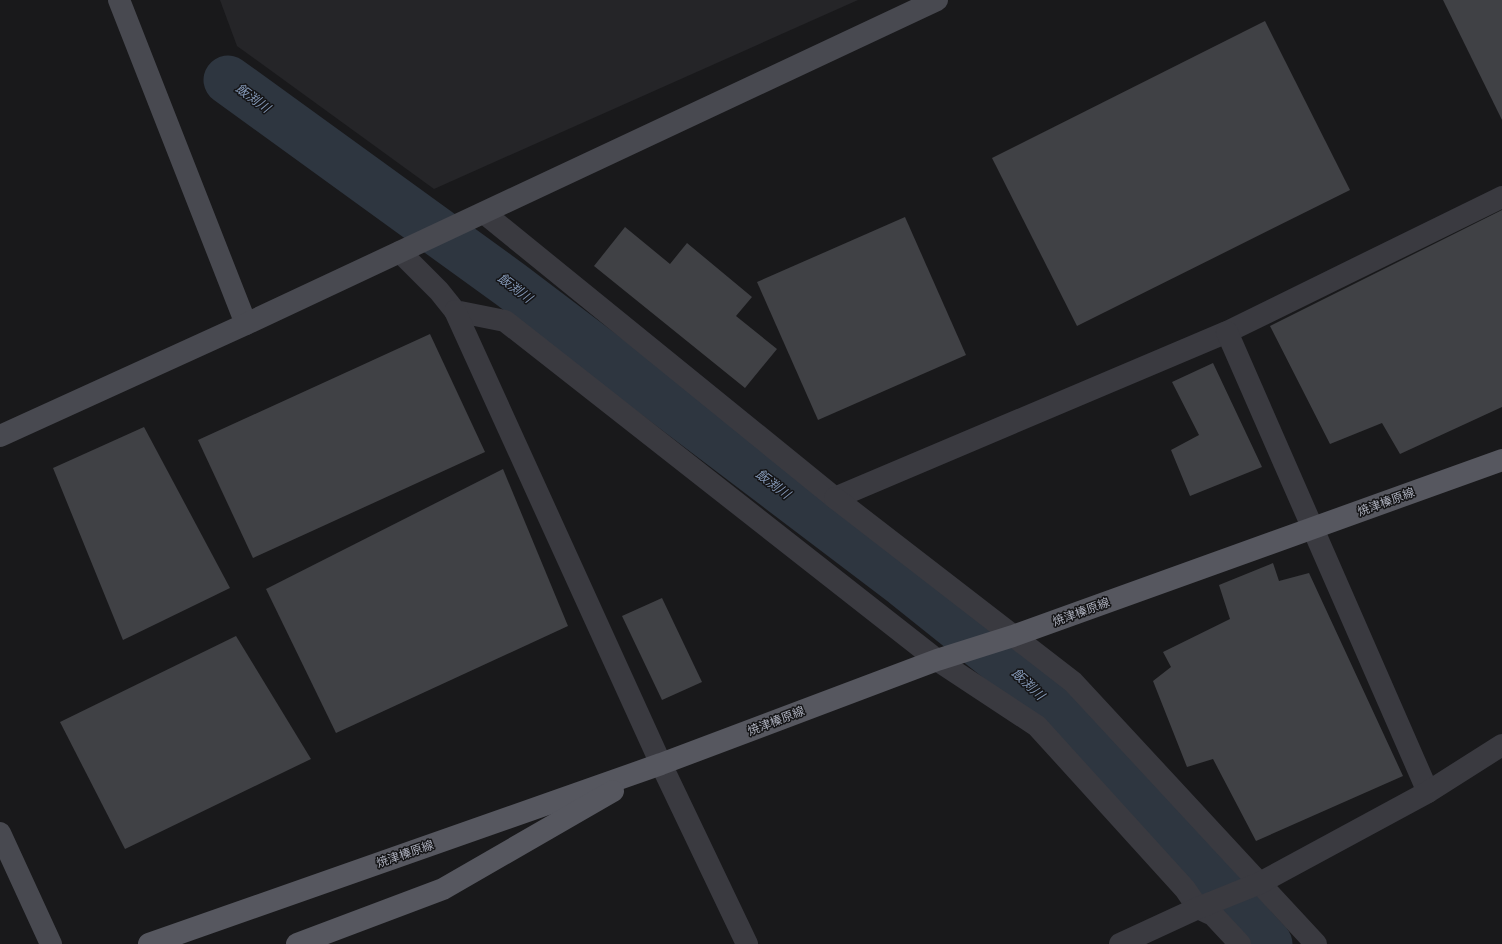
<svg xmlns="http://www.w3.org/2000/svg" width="1502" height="944" font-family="'DM Sans','Noto Sans JP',sans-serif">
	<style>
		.built { fill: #252528 }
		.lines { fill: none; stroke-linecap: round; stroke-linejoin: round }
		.river { stroke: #2e3640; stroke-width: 49 }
		.building { fill: #404145 }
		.street { stroke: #3a3a40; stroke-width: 22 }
		.secondary { stroke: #484950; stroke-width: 22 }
		.primary { stroke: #56575f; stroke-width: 22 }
		.labels { text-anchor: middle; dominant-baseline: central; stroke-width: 3; stroke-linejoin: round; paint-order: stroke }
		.street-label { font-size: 12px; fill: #abaebb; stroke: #141416 }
		.water-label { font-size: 13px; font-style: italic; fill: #8397b5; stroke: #141416 }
	</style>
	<rect width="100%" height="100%" fill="#19191b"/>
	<!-- built -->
	<path class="built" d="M220,0H858L434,189L237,46Z"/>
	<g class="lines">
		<!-- river -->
		<path class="river" d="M228,80L511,285L904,583L1029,683L1268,944"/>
	</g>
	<!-- building -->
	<g class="building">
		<path d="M1443,0H1502V120Z"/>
		<path d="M1265,21L1350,190L1077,326L992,158Z"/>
		<path d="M1502,210V407L1400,454L1382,423L1330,444L1270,326Z"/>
		<path d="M905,217L966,355L818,420L757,282Z"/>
		<path d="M625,227L670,264L687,243L752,297L736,316L777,349L745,388L594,266Z"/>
		<path d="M430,334L485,452L253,558L198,440Z"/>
		<path d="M1213,363L1262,467L1190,496L1171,450L1199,435L1172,382Z"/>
		<path d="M144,427L230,588L123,640L53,468Z"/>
		<path d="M503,469L568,626L336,733L266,589Z"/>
		<path d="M1273,563L1279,581L1309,573L1403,776L1256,841L1213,759L1187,767L1153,681L1171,667L1163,652L1230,619L1219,585Z"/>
		<path d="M662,598L702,682L662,700L622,616Z"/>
		<path d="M236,636L311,759L125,849L60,722Z"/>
	</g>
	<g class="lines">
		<!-- street -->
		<g class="street">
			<path d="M484,213L835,498L1227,332L1502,197"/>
			<path d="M400,252L439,291L455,311L505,321L937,660L1037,726L1185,889L1198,908L1213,915L1240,944"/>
			<path d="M455,311L661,764L747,944"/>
			<path d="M1227,332L1428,792"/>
			<path d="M835,498L1073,682L1316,944"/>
			<path d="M1120,944L1198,908L1260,883L1428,792L1502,745"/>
		</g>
		<!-- secondary -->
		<g class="secondary">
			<path d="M119,0L246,324"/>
			<path d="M0,436L246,324L937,0"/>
			<path d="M0,833L51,944"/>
		</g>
		<!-- primary -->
		<g class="primary">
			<path d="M149,944L661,764L937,660L1013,636L1502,460"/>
			<path d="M297,944L443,889L613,791"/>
		</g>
	</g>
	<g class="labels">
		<!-- street labels -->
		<g class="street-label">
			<text transform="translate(1386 502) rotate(-20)">焼津榛原線</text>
			<text transform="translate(1081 612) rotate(-20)">焼津榛原線</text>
			<text transform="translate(776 721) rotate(-21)">焼津榛原線</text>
			<text transform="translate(405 854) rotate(-19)">焼津榛原線</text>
		</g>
		<!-- water labels -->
		<g class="water-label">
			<text transform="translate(253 98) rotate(36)">飯渕川</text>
			<text transform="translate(515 288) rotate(37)">飯渕川</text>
			<text transform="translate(773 484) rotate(37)">飯渕川</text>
			<text transform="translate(1028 684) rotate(43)">飯渕川</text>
		</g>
	</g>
</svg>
